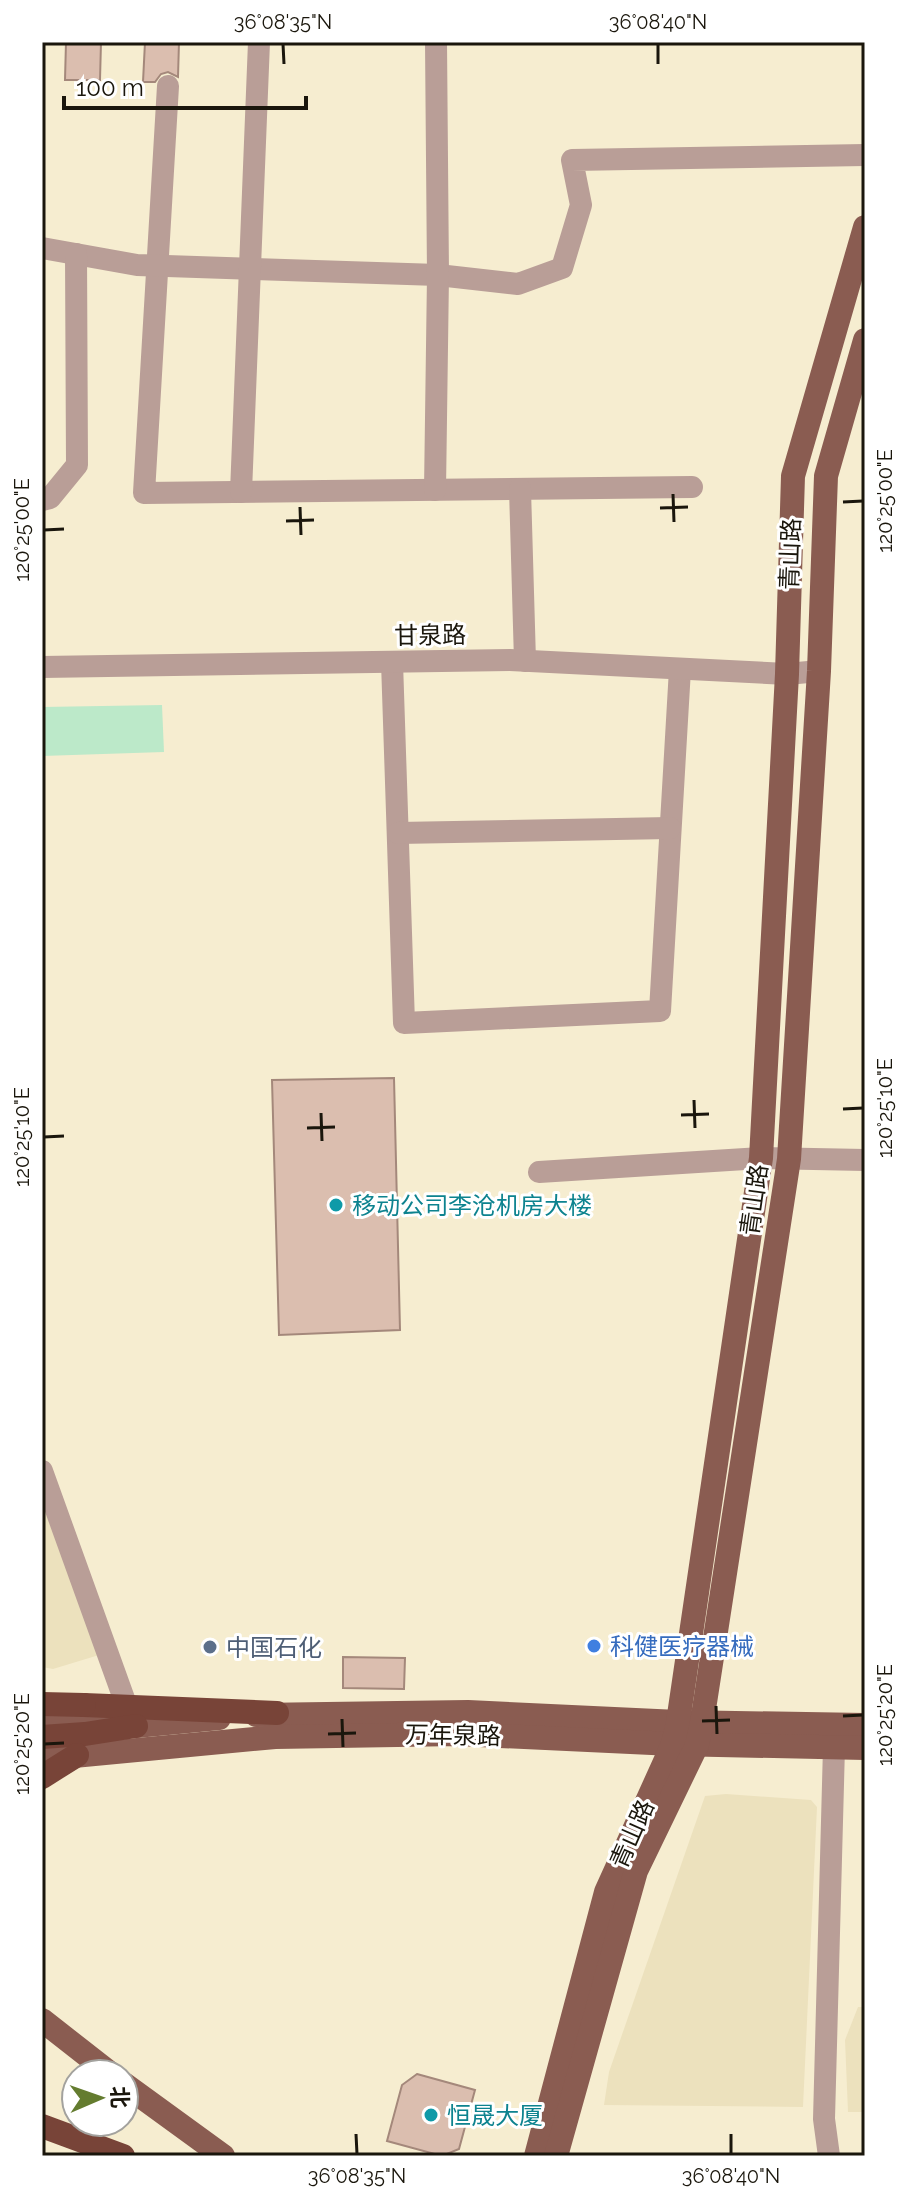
<svg xmlns="http://www.w3.org/2000/svg" width="907" height="2198" font-family="Raleway,'Noto Sans SC',sans-serif">
	<style>
		.built { fill: #ece1bd }
		.green { fill: #bce9c9 }
		.building { fill: #dbbeaf; stroke: #a4887b; stroke-width: 2 }
		.lines { fill: none; stroke-linecap: round; stroke-linejoin: round }
		.minor { stroke: #b99e97; stroke-width: 22 }
		.major { stroke: #8a5c51; stroke-width: 24 }
		.highway { stroke: #784438; stroke-width: 24 }
		.highway-bridge { stroke: #784438; stroke-width: 24 }
		.ticks { fill: none; stroke: #1a160c; stroke-width: 3 }
		.culture-dot { fill: #0f9aa8; stroke: #fff; stroke-width: 3 }
		.shop-dot { fill: #3f7fe0; stroke: #fff; stroke-width: 3 }
		.service-dot { fill: #5c6f8a; stroke: #fff; stroke-width: 3 }
		.labels { text-anchor: middle; dominant-baseline: central; stroke-width: 6; stroke-linejoin: round; paint-order: stroke }
		.street-label { font-size: 24px; fill: #1a160c; stroke: #fff }
		.culture-label { font-size: 24px; fill: #0d838f; stroke: #fff; text-anchor: start }
		.shop-label { font-size: 24px; fill: #366cbe; stroke: #fff; text-anchor: start }
		.service-label { font-size: 24px; fill: #4e5e75; stroke: #fff; text-anchor: start }
		.neatline { fill: none; stroke: #1a160c; stroke-width: 3 }
		.ticks-label { font-size: 20px; text-anchor: middle; fill: #1a160c }
	</style>
	<rect width="100%" height="100%" fill="#f6edd0"/>
	<!-- built -->
	<g class="built">
		<path d="M42,1503L99,1655L53,1669L42,1667Z"/>
		<path d="M726,1794L811,1800L817,1807L803,2107L604,2105L609,2072L705,1796Z"/>
		<path d="M858,2007H865V2112H848L845,2040Z"/>
	</g>
	<!-- green -->
	<path class="green" d="M162,705L164,752L42,756V707Z"/>
	<!-- building -->
	<g class="building">
		<path d="M66,42H101L100,80H65Z"/>
		<path d="M145,42H179L178,77L168,72L161,74L155,82H143Z"/>
		<path d="M394,1078L400,1330L279,1335L272,1080Z"/>
		<path d="M343,1657L405,1658L404,1689L343,1688Z"/>
		<path d="M417,2074L475,2090L459,2149L442,2156L387,2141L402,2085Z"/>
	</g>
	<g class="lines">
		<!-- minor -->
		<g class="minor">
			<path d="M168,86L144,493L692,487"/>
			<path d="M42,248L137,265L438,275L518,284L562,268L581,205L572,160L865,155"/>
			<path d="M520,489L525,661"/>
			<path d="M435,490L438,275L436,42"/>
			<path d="M241,492L259,42"/>
			<path d="M42,500L50,498L77,465L76,254"/>
			<path d="M392,662L404,1023L660,1011L680,669"/>
			<path d="M42,667L510,660L787,674L819,671"/>
			<path d="M398,833L670,828"/>
			<path d="M539,1172L761,1158L865,1160"/>
			<path d="M42,1471L127,1707"/>
			<path d="M829,2156L824,2119L834,1747"/>
		</g>
		<!-- major -->
		<g class="major">
			<path d="M256,1715L468,1712L678,1722L865,1725"/>
			<path d="M42,1722L136,1726L219,1718"/>
			<path d="M42,1759L275,1737L458,1734L673,1744L865,1748"/>
			<path d="M42,2020L111,2074"/>
			<path d="M124,2084L223,2156"/>
			<path d="M536,2156L606,1892L673,1744L678,1722L761,1158L787,674L793,476L865,227"/>
			<path d="M556,2156L636,1871L697,1745L702,1722L789,1159L819,671L826,476L865,340"/>
		</g>
		<!-- highway -->
		<g class="highway">
			<path d="M84,1705L277,1713"/>
			<path d="M42,1737L85,1734L136,1726"/>
			<path d="M42,1777L77,1755"/>
			<path d="M42,2126L123,2156"/>
		</g>
		<!-- highway-bridge -->
		<path class="highway-bridge" d="M42,1704L84,1705"/>
	</g>
	<!-- ticks -->
	<path class="ticks" d="M283,44L284,64M658,44V64M673,494L674,522M843,502L863,501M300,507L301,535M660,508L688,507M286,521L314,520M44,530L64,529M694,1100L695,1128M843,1109L863,1108M321,1113L322,1141M681,1115L709,1114M307,1128L335,1127M44,1137L64,1136M716,1706L717,1734M843,1716L863,1715M342,1719L343,1747M702,1721L730,1720M328,1734L356,1733M44,1744L64,1743M356,2134L357,2154M731,2134V2154"/>
	<!-- markers -->
	<g class="culture-dot">
		<circle cx="336" cy="1205" r="8"/>
		<circle cx="431" cy="2115" r="8"/>
	</g>
	<circle class="shop-dot" cx="594" cy="1646" r="8"/>
	<circle class="service-dot" cx="210" cy="1647" r="8"/>
	<g class="labels">
		<!-- street labels -->
		<g class="street-label">
			<text transform="translate(790 554) rotate(-88)">青山路</text>
			<text transform="translate(430 635) rotate(-1)">甘泉路</text>
			<text transform="translate(754 1200) rotate(-82)">青山路</text>
			<text transform="translate(453 1735) rotate(1)">万年泉路</text>
			<text transform="translate(632 1834) rotate(-66)">青山路</text>
		</g>
		<!-- culture labels -->
		<g class="culture-label">
			<text x="352" y="1205">移动公司李沧机房大楼</text>
			<text x="447" y="2115">恒晟大厦</text>
		</g>
		<!-- shop labels -->
		<g class="shop-label">
			<text x="610" y="1646">科健医疗器械</text>
		</g>
		<!-- service labels -->
		<g class="service-label">
			<text x="226" y="1647">中国石化</text>
		</g>
	</g>
	<!-- border -->
	<rect width="907" height="2198" fill="none" stroke="#ffffff" stroke-width="88"/>
	<!-- north arrow -->
	<g transform="translate(100 2098) rotate(88)"><circle r="38" fill="#ffffff" stroke="#a3a29e" stroke-width="2"/>
	<path d="M0-6L14 30L0 20L-14 30Z" fill="#647c2f"/>
	<text y="-12" font-size="22" font-weight="bold" text-anchor="middle" fill="#1a160c">北</text>
	</g>
	<!-- scale -->
	<path d="M64 96v12h242v-12" fill="none" stroke="#1a160c" stroke-width="4"/>
	<text x="76" y="96" font-size="24" fill="#1a160c" stroke="#ffffff" stroke-width="6" paint-order="stroke">100 m</text>
	<rect x="44" y="44" width="819" height="2110" class="neatline"/>
	<g class="ticks-label">
		<text x="283" y="29">36°08'35"N</text>
		<text x="658" y="29">36°08'40"N</text>
		<text transform="translate(885 501) rotate(-90)" y="7">120°25'00"E</text>
		<text transform="translate(22 530) rotate(-90)" y="7">120°25'00"E</text>
		<text transform="translate(885 1108) rotate(-90)" y="7">120°25'10"E</text>
		<text transform="translate(22 1137) rotate(-90)" y="7">120°25'10"E</text>
		<text transform="translate(885 1715) rotate(-90)" y="7">120°25'20"E</text>
		<text transform="translate(22 1744) rotate(-90)" y="7">120°25'20"E</text>
		<text x="357" y="2183">36°08'35"N</text>
		<text x="731" y="2183">36°08'40"N</text>
	</g>
</svg>
